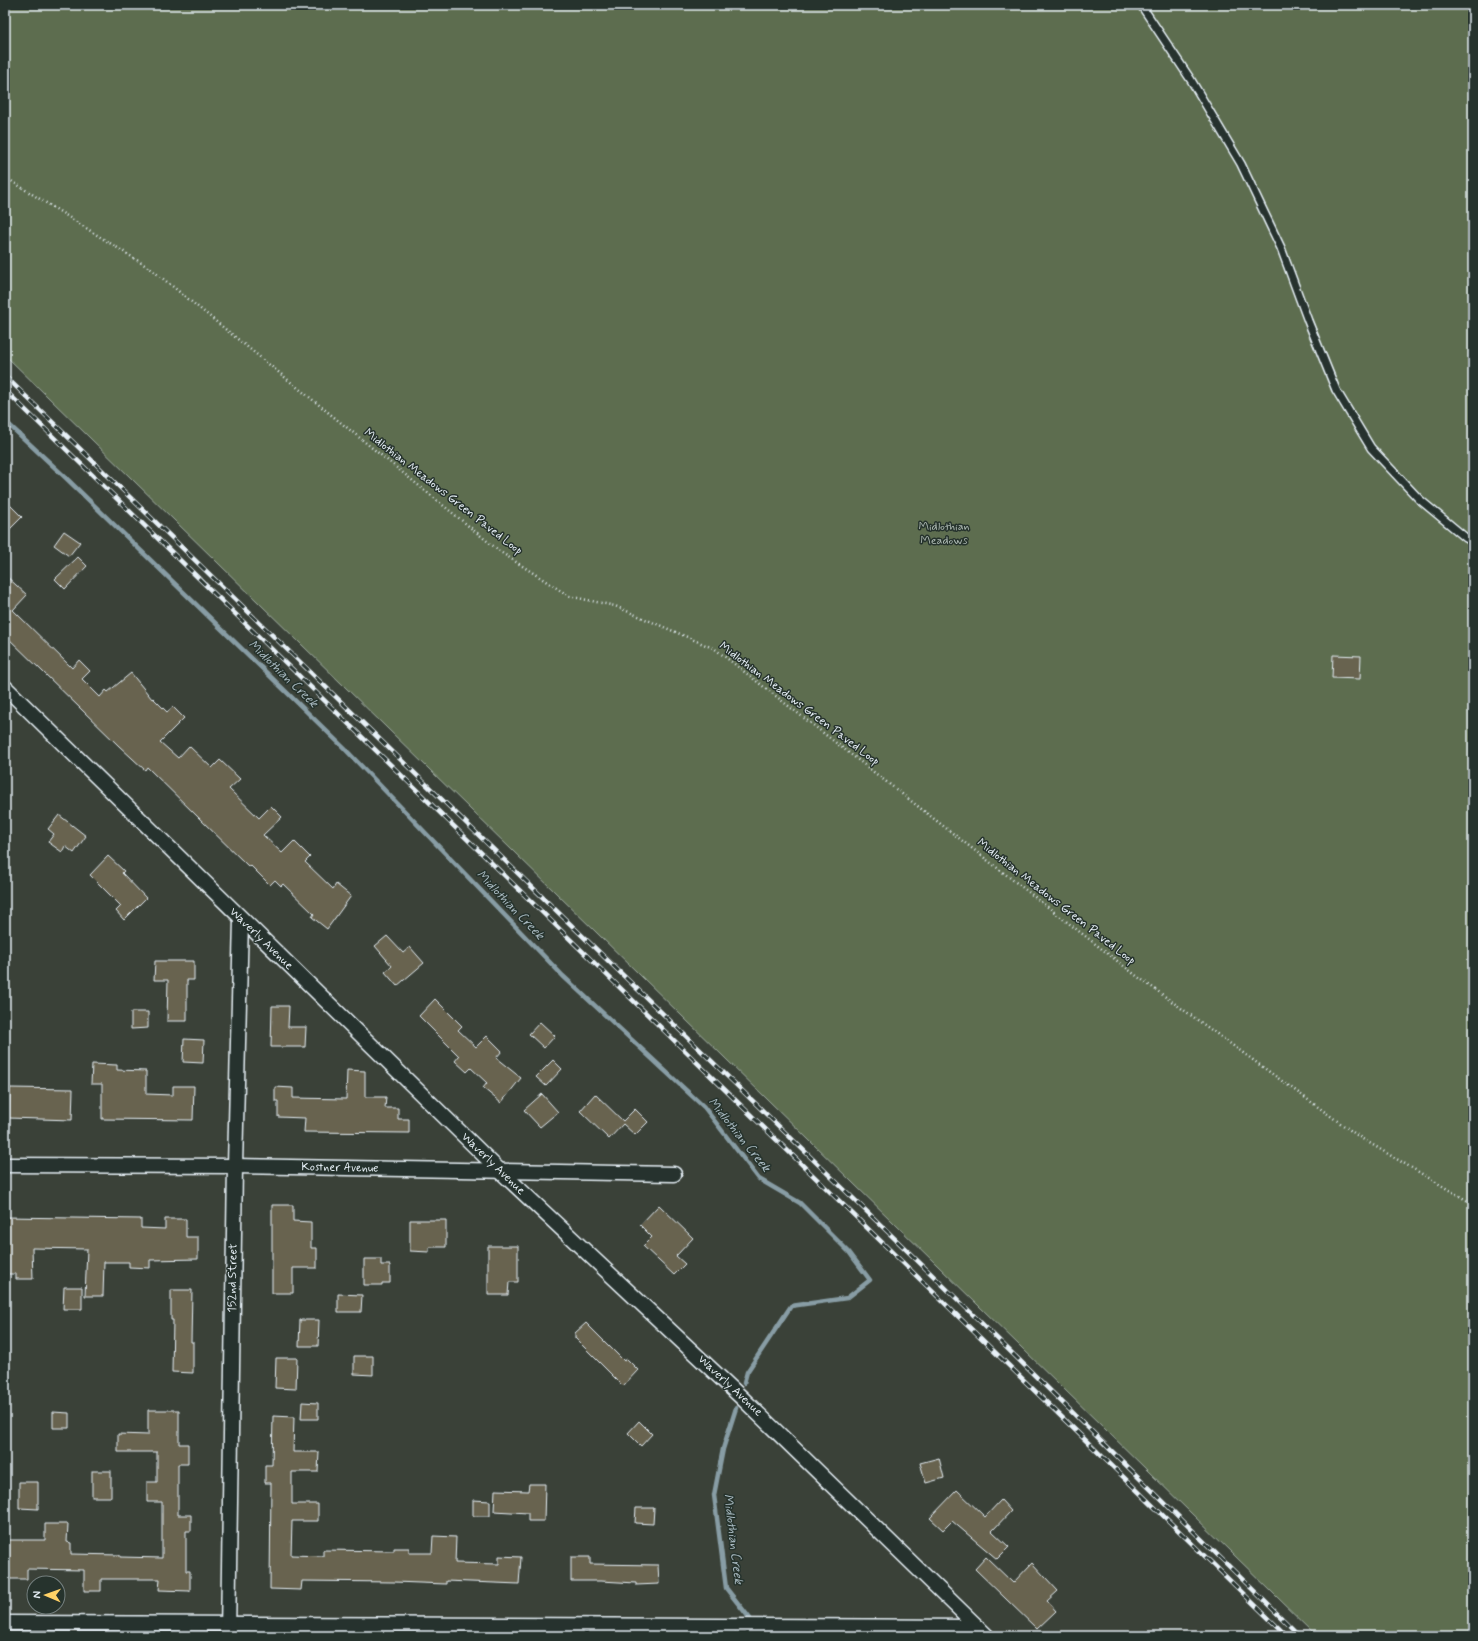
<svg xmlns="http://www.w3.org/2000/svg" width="1478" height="1641" font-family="Mynerve,sans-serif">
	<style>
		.green { fill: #5d6d50; stroke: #a2afa4 }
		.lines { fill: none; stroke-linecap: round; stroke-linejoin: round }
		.stream { stroke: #889da5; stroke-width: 4.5 }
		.building { fill: #676350; stroke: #e8f1f8 }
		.service-casing { stroke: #e8f1f8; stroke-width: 10 }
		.minor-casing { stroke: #e8f1f8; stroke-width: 17 }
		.path { stroke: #e8f1f8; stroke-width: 2.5; stroke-dasharray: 1 3; stroke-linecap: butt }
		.service { stroke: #26332d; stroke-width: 7 }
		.minor { stroke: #26332d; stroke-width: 14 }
		.rail-casing { stroke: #e8f1f8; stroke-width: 4.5 }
		.rail { stroke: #26332d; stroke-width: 3; stroke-dasharray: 9; stroke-linecap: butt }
		.labels { text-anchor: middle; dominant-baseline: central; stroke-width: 3; stroke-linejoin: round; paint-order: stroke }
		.street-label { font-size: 12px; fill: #e8f1f8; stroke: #26332d }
		.park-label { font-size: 12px; fill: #b0bcb5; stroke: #26332d }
		.water-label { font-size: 13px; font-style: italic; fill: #a8b9c0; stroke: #26332d }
	</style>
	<rect width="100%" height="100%" fill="#3a4138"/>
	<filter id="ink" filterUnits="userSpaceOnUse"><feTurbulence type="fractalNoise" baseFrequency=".025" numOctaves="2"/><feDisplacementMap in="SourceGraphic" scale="8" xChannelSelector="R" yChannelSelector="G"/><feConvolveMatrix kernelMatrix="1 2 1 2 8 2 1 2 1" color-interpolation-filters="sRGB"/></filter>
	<g filter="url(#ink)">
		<!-- green -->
		<path class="green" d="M5,5H1473V1636H1317L5,355Z"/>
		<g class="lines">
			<!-- stream -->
			<g class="stream">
				<path d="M5,421L65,477L344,748L563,976L704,1107L759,1179L800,1203L849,1252L870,1280L847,1298L791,1306L747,1372L744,1383"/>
				<path d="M736,1408L723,1449L714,1495L726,1588L751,1620"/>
			</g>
		</g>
		<!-- building -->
		<g class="building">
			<path d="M5,500L22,517L5,534Z"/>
			<path d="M64,531L80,542L69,556L54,545Z"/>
			<path d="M78,557L87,566L65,589L55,579Z"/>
			<path d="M5,575L27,595L13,610L72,668L79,660L90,671L82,679L100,697L106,690L108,692L131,673L152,699L153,698L167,712L173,707L184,718L160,742L178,758L189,746L212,768L220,760L240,779L229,789L259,818L271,806L282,817L263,835L282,853L294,841L310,857L305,862L333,889L336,884L351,896L327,929L312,917L314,914L283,884L281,886L275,880L270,885L250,865L249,867L147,767L145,770L119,746L5,635Z"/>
			<path d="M1333,655L1361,656L1360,679L1332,678Z"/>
			<path d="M59,815L86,836L74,853L65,846L62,852L48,842L54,834L48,829Z"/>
			<path d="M108,856L124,871L122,873L146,898L124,920L116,911L121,906L90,875Z"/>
			<path d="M387,936L403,953L410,947L424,963L397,986L385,972L392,966L375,946Z"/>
			<path d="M155,961H194V980H187V1021H167L168,980H154Z"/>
			<path d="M435,999L462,1026L458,1030L476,1047L487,1036L502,1051L496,1058L521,1078L501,1103L483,1088L487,1083L471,1068L467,1072L455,1061L459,1056L419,1016Z"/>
			<path d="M272,1006H289L288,1027H306L305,1047H271Z"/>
			<path d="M131,1012H148V1028L131,1029Z"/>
			<path d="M540,1022L555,1036L544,1048L529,1034Z"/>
			<path d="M184,1039L204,1040L203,1063L183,1062Z"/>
			<path d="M553,1060L562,1069L546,1086L536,1077Z"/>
			<path d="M92,1064L117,1065V1070L146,1071V1094L173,1095V1086H194L193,1120L102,1119V1084H91Z"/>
			<path d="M347,1070L365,1071V1097H386L385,1108H398V1119H409V1133L304,1132L305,1118L278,1117V1101H275V1087L293,1088V1098L346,1099Z"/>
			<path d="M10,1088L73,1089L72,1120L9,1118Z"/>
			<path d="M542,1094L558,1112L540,1127L524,1110Z"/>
			<path d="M595,1094L623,1121L635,1109L648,1122L635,1135L623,1124L609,1139L580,1111Z"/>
			<path d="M272,1205H293V1221L311,1222V1248H317V1268H293V1293H272Z"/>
			<path d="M659,1205L693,1238L676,1256L685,1264L674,1275L643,1246L652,1237L640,1225Z"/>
			<path d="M5,1217L141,1219V1228L165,1229V1219H186V1237H198V1259L150,1260V1268L129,1267V1262H104L103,1296H85L87,1249L32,1248L33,1279H16V1274H5Z"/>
			<path d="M410,1220H446V1247H429V1252L410,1251Z"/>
			<path d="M488,1246H518V1282H509L508,1295H488Z"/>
			<path d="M364,1259H381V1265H390V1283H382V1285H364Z"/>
			<path d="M64,1287H82V1309H63Z"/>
			<path d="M171,1290H192L191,1342H193V1373L172,1372L173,1320H171Z"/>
			<path d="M338,1294L362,1295L361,1312H338Z"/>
			<path d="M300,1320H319L318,1346H299Z"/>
			<path d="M586,1323L624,1361L627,1359L638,1370L623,1386L575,1338V1333Z"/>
			<path d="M354,1356H373V1375L354,1374Z"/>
			<path d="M276,1358H297L296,1389L275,1388Z"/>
			<path d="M302,1402L318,1403V1419H301Z"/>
			<path d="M148,1410H179V1444H188V1464H178V1515H191V1531H186V1571H190V1591L159,1590L160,1579H101V1591H84V1570L27,1569V1579H5V1540H45V1524H68L67,1542L71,1543V1554L120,1555V1557L162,1558V1502H147V1482H157V1452H118V1434L148,1435Z"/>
			<path d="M53,1412L69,1413V1428H53Z"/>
			<path d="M273,1416L294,1417L293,1452H319L318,1472H292V1504H318V1521H292L291,1555L323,1556V1550L394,1551V1548H409V1553H432L433,1536L456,1537L455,1563L499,1564V1556L521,1557L519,1584L446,1581V1584L394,1582L302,1581L301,1590L270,1589L271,1483H265V1465H272Z"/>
			<path d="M639,1421L652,1434L641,1446L628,1433Z"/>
			<path d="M939,1458L944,1478L926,1483L920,1463Z"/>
			<rect x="92" y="1471" width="19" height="26"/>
			<path d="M19,1482H38V1509L19,1508Z"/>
			<path d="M529,1484H545L544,1521H528V1513L494,1511L495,1490L528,1491Z"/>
			<path d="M957,1490L985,1517L1001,1500L1011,1511L992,1531L1009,1547L997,1559L952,1521L943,1530L930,1518Z"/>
			<path d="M473,1500L490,1501V1516H473Z"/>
			<path d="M636,1508H654L653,1524L635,1523Z"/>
			<path d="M571,1557H590V1564L658,1565L659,1584L636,1585V1583L601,1581H571Z"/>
			<path d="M986,1557L1013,1583L1032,1563L1058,1591L1047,1601L1056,1611L1037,1629L975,1569Z"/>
		</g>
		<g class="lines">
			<defs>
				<path id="service" d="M1141,5L1191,80L1241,164L1281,248L1308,321L1336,390L1371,448L1419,499L1466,538L1473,542"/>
				<g id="minor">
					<path d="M5,687L499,1170L742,1398L987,1636"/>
					<path d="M5,1165L235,1166L674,1174"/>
					<path d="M5,1623L978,1627"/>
					<path d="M228,1636L235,1166L241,919"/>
				</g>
			</defs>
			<!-- service casing -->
			<use href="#service" class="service-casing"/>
			<!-- minor casing -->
			<use href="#minor" class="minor-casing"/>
			<!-- path -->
			<path class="path" d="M5,177L151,269L502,553L569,596L615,606L715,649L1138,977L1361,1138L1473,1204"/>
			<!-- service -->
			<use href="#service" class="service"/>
			<!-- minor -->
			<use href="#minor" class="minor"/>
			<defs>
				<g id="rail">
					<path d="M5,376L955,1297L1300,1636"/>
					<path d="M5,390L1287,1636"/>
				</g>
			</defs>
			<!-- rail casing -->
			<use href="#rail" class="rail-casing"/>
			<!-- rail -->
			<use href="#rail" class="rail"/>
		</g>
	</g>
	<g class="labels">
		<!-- street labels -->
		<g class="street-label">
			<text transform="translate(443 492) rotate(38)">Midlothian Meadows Green Paved Loop</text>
			<text transform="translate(799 704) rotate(37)">Midlothian Meadows Green Paved Loop</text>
			<text transform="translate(1056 902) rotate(38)">Midlothian Meadows Green Paved Loop</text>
			<text transform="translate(261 939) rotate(44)">Waverly Avenue</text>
			<text transform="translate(493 1164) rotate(44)">Waverly Avenue</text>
			<text transform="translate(340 1168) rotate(1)">Kostner Avenue</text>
			<text transform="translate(233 1278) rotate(-89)">152nd Street</text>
			<text transform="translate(730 1386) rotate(43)">Waverly Avenue</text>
		</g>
		<!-- park labels -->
		<g class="park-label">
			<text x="944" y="527">Midlothian<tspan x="944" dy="14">Meadows</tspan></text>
		</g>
		<!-- water labels -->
		<g class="water-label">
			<text transform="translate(283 674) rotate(44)">Midlothian Creek</text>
			<text transform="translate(510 905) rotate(46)">Midlothian Creek</text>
			<text transform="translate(739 1135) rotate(51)">Midlothian Creek</text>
			<text transform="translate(733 1539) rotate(83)">Midlothian Creek</text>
		</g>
	</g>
	<!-- margin -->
	<rect width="1478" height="1641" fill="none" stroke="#26332d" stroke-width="20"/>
	<rect x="10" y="10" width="1458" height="1621" fill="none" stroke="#e8f1f8" stroke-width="1.5" filter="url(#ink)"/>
	<!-- north arrow -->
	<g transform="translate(46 1595) rotate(272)"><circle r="19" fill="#26332d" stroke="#747f7e"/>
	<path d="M0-3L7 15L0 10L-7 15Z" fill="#ffd166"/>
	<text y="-6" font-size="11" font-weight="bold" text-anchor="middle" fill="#e8f1f8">N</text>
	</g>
</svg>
